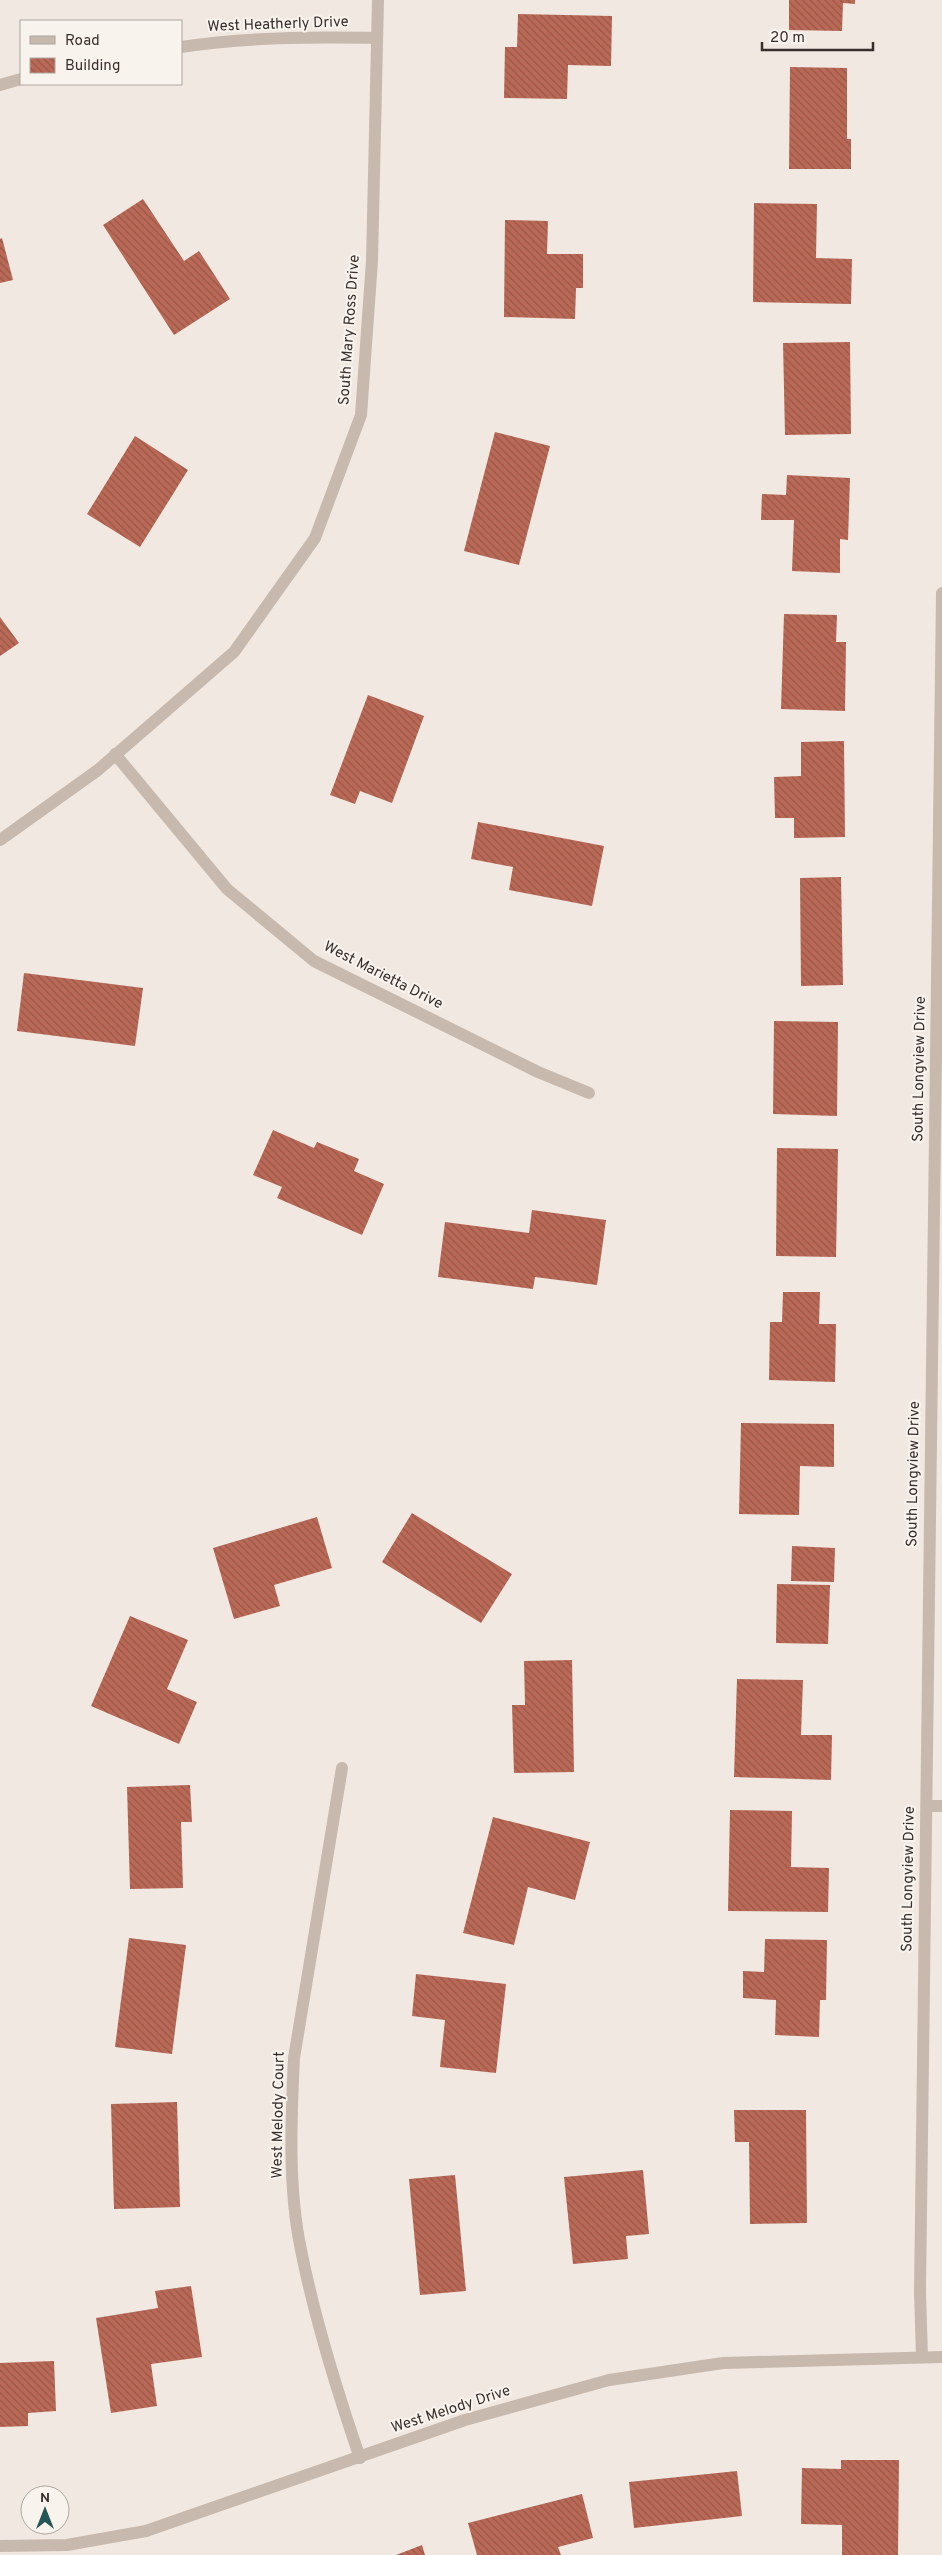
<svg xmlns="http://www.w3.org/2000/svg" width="942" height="2555" font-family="Overpass,sans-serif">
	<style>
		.building { fill: url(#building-back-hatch) }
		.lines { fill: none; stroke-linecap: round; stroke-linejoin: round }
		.street { stroke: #c8b9ae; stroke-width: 12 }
		.labels { text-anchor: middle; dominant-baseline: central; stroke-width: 4; stroke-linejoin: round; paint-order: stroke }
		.street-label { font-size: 15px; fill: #382f2c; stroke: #f9f3ee }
	</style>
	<defs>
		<pattern id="building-back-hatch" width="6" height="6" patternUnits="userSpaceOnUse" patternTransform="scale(1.25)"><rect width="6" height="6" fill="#ba6957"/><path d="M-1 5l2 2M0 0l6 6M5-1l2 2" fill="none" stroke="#985748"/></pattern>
	</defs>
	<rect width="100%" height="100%" fill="#f1e9e1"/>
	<!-- building -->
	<g class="building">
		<path d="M789,0H855V4L843,3L842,31L789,30Z"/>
		<path d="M518,14L612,16L611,66L568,65L567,99L504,98L505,47H517Z"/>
		<path d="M790,67L847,68V139H851V169H789Z"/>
		<path d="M143,199L184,261L199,251L230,299L174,335L103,225Z"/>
		<path d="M754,203L817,204L816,258L852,259L851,304L753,302Z"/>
		<path d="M505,220L548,221L547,254H583V288H576L575,319L504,317Z"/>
		<path d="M2,238L13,280L0,283V239Z"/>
		<path d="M850,342L851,434L785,435L783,343Z"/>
		<path d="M495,432L550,446L519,565L464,551Z"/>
		<path d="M135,436L188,470L140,547L87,514Z"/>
		<path d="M787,475L850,478L848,540L840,539V573L792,571L794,520H761L762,494L786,495Z"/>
		<path d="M784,614L837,615L836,642H846L845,711L781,709Z"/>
		<path d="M0,617L19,643L0,656Z"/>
		<path d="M368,695L424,716L392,803L360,791L355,804L330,795Z"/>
		<path d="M844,741L845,837L794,838V818H775L774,777L801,776V742Z"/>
		<path d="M478,822L604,846L592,906L509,890L513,867L471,859Z"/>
		<path d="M841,877L843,985L801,986L800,878Z"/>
		<path d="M24,973L143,988L135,1046L17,1031Z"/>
		<path d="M774,1021L838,1022L837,1116L773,1114Z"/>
		<path d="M273,1130L314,1148L317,1142L359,1159L354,1171L384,1184L362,1235L277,1198L282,1187L253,1175Z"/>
		<path d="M777,1148L838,1149L836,1257L776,1256Z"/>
		<path d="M532,1210L606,1220L597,1285L535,1277L533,1289L438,1277L445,1222L529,1233Z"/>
		<path d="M783,1292H820L819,1324H836L835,1382L769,1380L770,1322H782Z"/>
		<path d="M741,1423L834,1424V1467L800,1466L799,1515L739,1514Z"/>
		<path d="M412,1513L512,1574L481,1623L382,1562Z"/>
		<path d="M317,1517L332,1568L274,1585L280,1606L234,1619L213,1548Z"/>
		<path d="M792,1546L835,1548L834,1582L791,1581Z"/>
		<path d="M777,1584L830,1585L828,1644L776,1643Z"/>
		<path d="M130,1616L188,1640L167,1689L197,1702L179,1744L91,1706Z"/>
		<path d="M572,1660L574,1772L514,1773L512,1705H525L524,1661Z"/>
		<path d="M737,1679L803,1680L801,1735H832L831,1780L734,1777Z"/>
		<path d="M190,1785L192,1822H181L183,1888L130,1889L127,1787Z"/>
		<path d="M730,1810L792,1811L791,1867L829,1868L828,1912L728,1911Z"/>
		<path d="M493,1817L590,1842L575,1900L528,1887L514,1945L463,1933Z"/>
		<path d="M129,1938L186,1945L172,2054L115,2047Z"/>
		<path d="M765,1939L827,1940L826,2000H820L819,2037L775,2035L776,2000L743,1998V1971L764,1972Z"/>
		<path d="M416,1974L506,1984L496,2073L440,2067L445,2020L412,2016Z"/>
		<path d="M177,2102L180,2207L114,2209L111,2104Z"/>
		<path d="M734,2110H806L807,2223L750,2224L749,2142H735Z"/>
		<path d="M643,2170L649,2234L626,2236L628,2259L573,2264L564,2177Z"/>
		<path d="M455,2175L466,2291L420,2295L409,2179Z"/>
		<path d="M191,2286L202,2357L151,2364L157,2406L111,2413L96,2318L158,2308L155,2291Z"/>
		<path d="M54,2361L56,2411L28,2413V2426L0,2427V2363Z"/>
		<path d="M841,2460H899L898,2555H842V2525L801,2524L802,2468L841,2469Z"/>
		<path d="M737,2471L742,2516L634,2528L629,2482Z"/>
		<path d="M582,2494L593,2538L558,2547L561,2555H477L468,2523Z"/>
		<path d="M422,2545L425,2555H396Z"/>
	</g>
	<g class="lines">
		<!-- street -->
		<g class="street">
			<path d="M181,47C246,37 311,37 377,38"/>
			<path d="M0,85L21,79"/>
			<path d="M115,754L227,889L314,961L538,1072L589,1093"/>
			<path d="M0,840L98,770L234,652L315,538L361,415L372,261L378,0"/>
			<path d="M342,1768L294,2058C291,2121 288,2188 301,2250C315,2320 337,2391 360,2458"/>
			<path d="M927,1806H942"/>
			<path d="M922,2357L920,2292L942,593"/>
			<path d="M0,2546L67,2545L146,2531L465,2420L609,2380L723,2363L942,2357"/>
		</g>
	</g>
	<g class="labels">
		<!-- street labels -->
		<g class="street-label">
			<text transform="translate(278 25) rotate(-2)">West Heatherly Drive</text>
			<text transform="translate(350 330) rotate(-86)">South Mary Ross Drive</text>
			<text transform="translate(383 976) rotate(27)">West Marietta Drive</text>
			<text transform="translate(920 1069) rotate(-89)">South Longview Drive</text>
			<text transform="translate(914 1474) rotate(-89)">South Longview Drive</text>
			<text transform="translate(909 1879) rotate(-89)">South Longview Drive</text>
			<text transform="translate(279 2115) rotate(-89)">West Melody Court</text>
			<text transform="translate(451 2410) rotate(-18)">West Melody Drive</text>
		</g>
	</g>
	<!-- legend -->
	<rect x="20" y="20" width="162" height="65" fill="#f9f3ee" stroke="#aca5a0"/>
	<rect x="30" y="36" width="25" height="8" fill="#c8b9ae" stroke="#aca5a0"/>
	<text x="65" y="45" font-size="15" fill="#382f2c">Road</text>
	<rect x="30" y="58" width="25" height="15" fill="url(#building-back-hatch)" stroke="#aca5a0"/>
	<text x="65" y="70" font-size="15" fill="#382f2c">Building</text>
	<!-- north arrow -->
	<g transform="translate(45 2510)"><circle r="24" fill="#f9f3ee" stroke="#aca5a0"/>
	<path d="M0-4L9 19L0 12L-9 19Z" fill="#255555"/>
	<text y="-8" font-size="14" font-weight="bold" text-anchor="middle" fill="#382f2c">N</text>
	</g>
	<!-- scale -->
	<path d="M762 42v8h111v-8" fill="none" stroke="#382f2c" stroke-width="2.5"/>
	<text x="770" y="42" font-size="15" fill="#382f2c" stroke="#f9f3ee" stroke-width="4" paint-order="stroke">20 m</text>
</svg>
